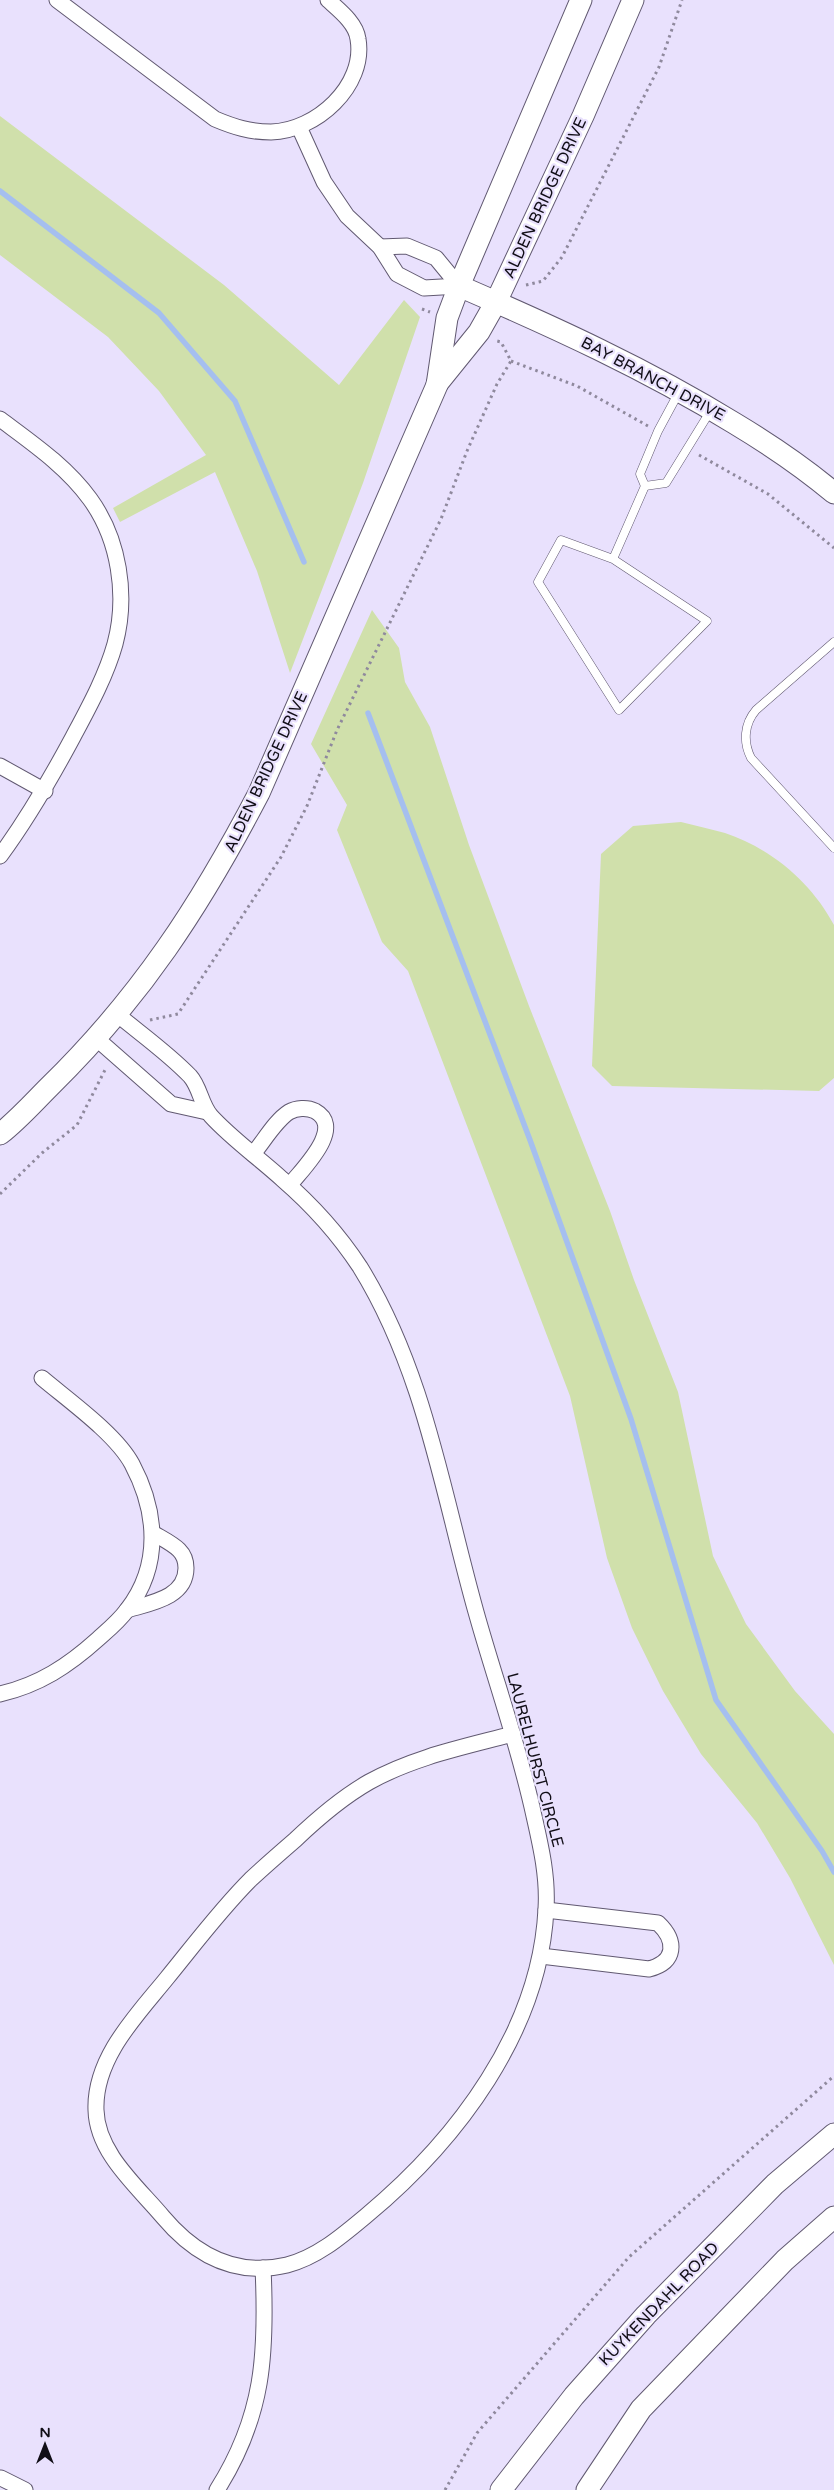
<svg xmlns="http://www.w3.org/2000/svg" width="834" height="2490" font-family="'Varela Round',sans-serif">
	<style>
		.green { fill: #d0e0ab }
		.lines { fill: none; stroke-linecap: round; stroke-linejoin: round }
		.stream { stroke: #a5bfef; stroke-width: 5.5 }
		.lane-casing { stroke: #615971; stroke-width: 9 }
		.street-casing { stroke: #615971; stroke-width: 17 }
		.secondary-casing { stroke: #615971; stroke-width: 23 }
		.path { stroke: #8f899d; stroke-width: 3; stroke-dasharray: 2.5 4; stroke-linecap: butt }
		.lane { stroke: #fff; stroke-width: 8 }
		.street { stroke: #fff; stroke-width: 15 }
		.secondary { stroke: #fff; stroke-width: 21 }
		.labels { text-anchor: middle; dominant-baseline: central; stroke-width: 4.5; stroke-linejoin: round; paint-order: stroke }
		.street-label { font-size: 16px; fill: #110e17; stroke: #e9e1fd }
	</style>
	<rect width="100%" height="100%" fill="#e9e1fd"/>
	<!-- green -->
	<g class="green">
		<path d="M0,116L224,285L339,385L404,300L420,317L363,483L290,673L257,571L215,472L120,522L113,508L206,455L159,391L108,337L0,255Z"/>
		<path d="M372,610L399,648L405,682L430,727L469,845L529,1006L610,1211L634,1280L678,1392L713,1556L746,1624L795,1691L834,1734V1965L790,1878L757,1823L701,1754L663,1691L632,1628L607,1558L570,1396L408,971L382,942L337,830L347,805L311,744Z"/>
		<path d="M681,822C696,826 711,829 725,833C771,848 812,883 834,925V1078L819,1091L612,1086L592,1066L601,854L633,826Z"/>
	</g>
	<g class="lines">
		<!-- stream -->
		<g class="stream">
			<path d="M0,191L159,313L235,401L304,562"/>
			<path d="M368,713L530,1140L631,1419L716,1700L822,1851L834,1872"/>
		</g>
		<defs>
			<g id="lane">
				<path d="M679,392L658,431L640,474L645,486L666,483L711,410"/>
				<path d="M613,559L561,540L538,582L619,710L707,621L613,559L645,486"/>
				<path d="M834,642L756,710C744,724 743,742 751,758L834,848"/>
			</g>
			<g id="street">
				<path d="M57,0L215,119C234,127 250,132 271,132C316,131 366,86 358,39C356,23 339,10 328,0"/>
				<path d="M299,127L324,182L347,216L380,247L397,274L424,288L459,286"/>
				<path d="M380,247L407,246L436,258L459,286"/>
				<path d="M0,419C32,443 66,466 90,499C119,539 128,595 115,644C106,676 89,707 73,737C51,778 28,818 0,856"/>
				<path d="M0,766L45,791"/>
				<path d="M118,1015C141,1034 169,1054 190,1076C200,1087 201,1105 211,1116C232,1139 259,1158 282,1179C311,1204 339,1235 360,1267C425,1372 443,1495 476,1612C495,1680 519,1746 534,1816C541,1847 548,1877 546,1909C540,2031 457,2140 367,2215C343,2235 318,2257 287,2265C236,2277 195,2255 163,2217C137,2186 97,2153 96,2110C94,2058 137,2015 167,1978C194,1945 220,1910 251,1879C265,1866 280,1853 295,1840C318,1818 341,1798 369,1782C414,1757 464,1747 513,1734"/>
				<path d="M97,1039L171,1104L207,1112"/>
				<path d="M253,1154C264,1141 275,1121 289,1112C296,1108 307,1107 315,1111C346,1128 301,1170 290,1185"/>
				<path d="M127,1610C150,1603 186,1598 186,1568C186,1561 184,1555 179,1550C172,1543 161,1538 153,1533"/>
				<path d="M0,1694C39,1685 68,1666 98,1639C108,1630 119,1621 127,1610C162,1565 157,1511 132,1464C116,1434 68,1400 42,1378"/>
				<path d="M541,1956L649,1969C676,1962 677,1941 658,1923L546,1910"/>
				<path d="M1,2478L25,2490"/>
				<path d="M217,2490C264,2416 267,2353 263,2268"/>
			</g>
			<g id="secondary">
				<path d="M459,286C554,327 646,369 734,423C769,444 803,467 834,493"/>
				<path d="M437,384L479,332L496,302L583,116L633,0"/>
				<path d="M0,1134C18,1120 33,1103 49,1087C141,997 200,906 259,793L437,385L447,318L459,286L581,0"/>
				<path d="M501,2490L574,2396L646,2315L775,2184L834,2134"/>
				<path d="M587,2490L641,2409L785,2260L834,2217"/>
			</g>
		</defs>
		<!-- lane casing -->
		<use href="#lane" class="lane-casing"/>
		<!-- street casing -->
		<use href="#street" class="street-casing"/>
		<!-- secondary casing -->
		<use href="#secondary" class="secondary-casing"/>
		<!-- path -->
		<g class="path">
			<path d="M526,285L543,281L562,257L659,67L682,0"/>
			<path d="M422,309L430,312"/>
			<path d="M511,361L577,386L648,426"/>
			<path d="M699,455L768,494L834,548"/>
			<path d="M150,1020L178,1014L281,857L307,806L337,730L441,519L467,451L497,384L511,361L501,342L497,341"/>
			<path d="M0,1194L42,1153L77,1125L106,1068"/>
			<path d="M445,2490L477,2433L629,2257L834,2076"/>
		</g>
		<!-- lane -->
		<use href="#lane" class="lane"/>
		<!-- street -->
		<use href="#street" class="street"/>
		<!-- secondary -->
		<use href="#secondary" class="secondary"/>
	</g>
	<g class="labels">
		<!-- street labels -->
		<g class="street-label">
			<text transform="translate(545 198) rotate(-65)">ALDEN BRIDGE DRIVE</text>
			<text transform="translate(653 379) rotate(28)">BAY BRANCH DRIVE</text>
			<text transform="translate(266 772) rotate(-65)">ALDEN BRIDGE DRIVE</text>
			<text transform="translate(535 1760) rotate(75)">LAURELHURST CIRCLE</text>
			<text transform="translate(659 2304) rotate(-46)">KUYKENDAHL ROAD</text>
		</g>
	</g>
	<!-- north arrow -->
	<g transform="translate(45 2445)" stroke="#e9e1fd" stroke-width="4" paint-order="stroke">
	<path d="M0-4L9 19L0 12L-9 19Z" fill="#110e17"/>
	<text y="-8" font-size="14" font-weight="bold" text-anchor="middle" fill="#110e17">N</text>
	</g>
</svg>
